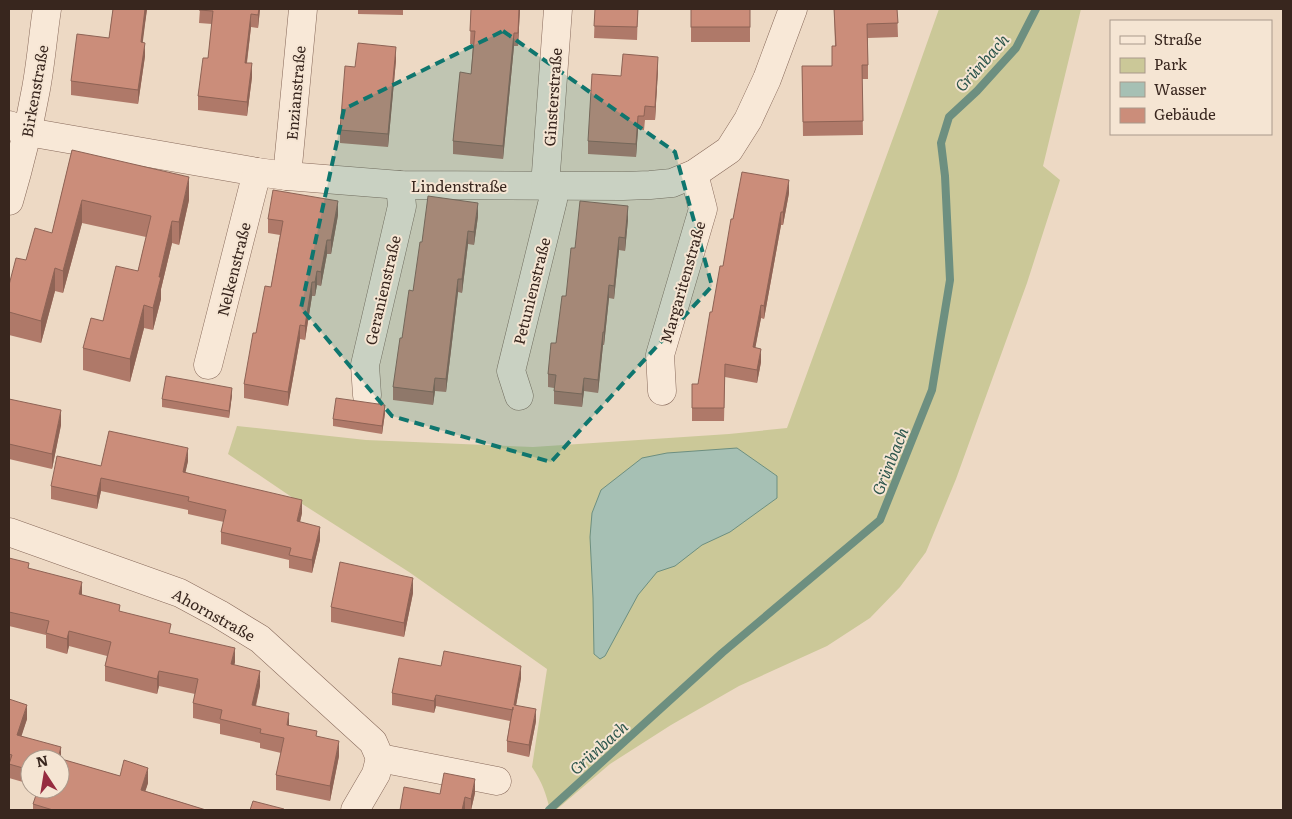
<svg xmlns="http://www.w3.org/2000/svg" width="1292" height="819" font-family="Literata,serif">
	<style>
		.green { fill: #cbc898 }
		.water { fill: #a6c0b4; stroke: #6d8f80 }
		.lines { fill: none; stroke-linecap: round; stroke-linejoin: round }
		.stream { stroke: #6d8f80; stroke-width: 8 }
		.minor-casing { stroke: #886a5b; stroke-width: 29 }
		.minor { stroke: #f8e8d7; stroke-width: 28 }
		.wall { fill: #af7969 }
		.shaded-wall { fill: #8e6355 }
		.building { fill: #cb8d7a; stroke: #8e6355 }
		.marked { fill: #0f766e; fill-opacity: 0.2; stroke: #0f766e; stroke-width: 4; stroke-dasharray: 10 6; stroke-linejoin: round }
		.labels { text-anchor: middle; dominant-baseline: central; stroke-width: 4; stroke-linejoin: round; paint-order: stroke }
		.street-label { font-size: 15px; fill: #38261e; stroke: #f5e5d3 }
		.water-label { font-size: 16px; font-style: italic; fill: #2e574d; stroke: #f5e5d3 }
	</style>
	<rect width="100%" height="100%" fill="#edd9c4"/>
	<!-- green -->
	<path class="green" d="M939,9H1081L1043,166L1060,180L1027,283L956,479L926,552L900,587L870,618L827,646L739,686L671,725L610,764L556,810H550C546,793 542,782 532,767L547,669L409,572L296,500L228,454L237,426L366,440L533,447L729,434L787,428L904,108Z"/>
	<!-- water -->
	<path class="water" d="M737,448L777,476V498L730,532L702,545L675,566L657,572L638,595L605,656L600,659L594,654L593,598L590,537L592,513L601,490L642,458L667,453Z"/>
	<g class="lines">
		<!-- stream -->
		<path class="stream" d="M549,810L722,653L880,520L932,390L950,280L945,176L941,143L949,117L977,91L1016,48L1036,9"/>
		<defs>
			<g id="minor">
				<path d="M9,125L28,132L257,172L287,176L400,185L623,186L650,185L672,183L694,174L729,150L748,120L767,79L793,9"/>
				<path d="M287,176L303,9"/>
				<path d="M545,186L558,9"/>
				<path d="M9,201C20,164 29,127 36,89C41,62 43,35 47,9"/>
				<path d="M208,365L257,172"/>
				<path d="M662,391L660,355L703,209L694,174"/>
				<path d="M367,395L365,365L402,206L400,185"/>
				<path d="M519,396L511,371L553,200L554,185"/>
				<path d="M9,532L180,593L219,614L260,639L373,742L380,758L497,781"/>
				<path d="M355,810L376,774L380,758"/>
			</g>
		</defs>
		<!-- minor casing -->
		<use href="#minor" class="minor-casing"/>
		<!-- minor -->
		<use href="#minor" class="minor"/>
	</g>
	<!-- wall -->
	<g class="wall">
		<path d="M113,9H147L142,43L145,56L138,104L71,95V81L109,38Z"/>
		<path d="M200,9H260L258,28L251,27L247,63L252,77L247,116L198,110V96L208,58L212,24L199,23Z"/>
		<path d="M358,9H403V15L358,14Z"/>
		<path d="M471,9H520L518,46H514L503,159L453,154V141L471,74L473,44H470Z"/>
		<path d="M595,9H638L637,40L594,38Z"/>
		<rect x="691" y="9" width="59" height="33"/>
		<path d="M834,9H897L898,37L868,38V79H862L863,135L803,136L802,66H832L835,46Z"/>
		<path d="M396,60L388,147L340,143V130L355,67Z"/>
		<path d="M658,70L655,120H645L644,130L638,129L636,157L588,154V141L621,76Z"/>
		<path d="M72,150L189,200L179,245L172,243L161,289V299L153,330L144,328L130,382L83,370V348L138,271L146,237L82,223L63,293L55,291L41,343L9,335V285L26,260L52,233Z"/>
		<path d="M789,193L783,225H781L764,319L761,318L755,348L761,362L757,383L725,377L724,421H692V384H698L712,312L723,266L733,219Z"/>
		<path d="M338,215L331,254H327L321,286L317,285L315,296H312L305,340L300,339L288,406L244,398V384L256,333L271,287L280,235L268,233V219Z"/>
		<path d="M478,216L474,245L468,244L462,293L458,292L446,392L435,391L433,405L393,400V387L402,338L413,291L422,242Z"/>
		<path d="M628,219L625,251L619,250L614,299L609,298L604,345H603L598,393L584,391L582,407L554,404V388L548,387V374L556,343L566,296L575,248Z"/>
		<path d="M232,395L229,418L162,407V399Z"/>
		<path d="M9,399L61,425L52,469L9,459Z"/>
		<path d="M385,413L382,434L333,426V419Z"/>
		<path d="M188,461L185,472L302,513L300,522L320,540L312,573L289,568V560L221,544V532L224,522L188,514V510L101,491L97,509L51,499V486L101,466Z"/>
		<path d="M9,558L82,595L235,662L234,665L260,686L256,706L289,726L317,737L339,756L330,801L276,790V775L281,753L260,748V743L220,734V724L193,718V703L195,694L159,686L157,694L105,681V666L107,656L69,646L67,654L46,648V635L9,626Z"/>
		<path d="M413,593L404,637L331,622V607Z"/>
		<path d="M441,666L521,678L516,705L536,721L529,757L507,752V741L510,721L436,706L434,713L392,705V693Z"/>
		<path d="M9,699L27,719L21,736L61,759L120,776L148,783L145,791L206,810H33V804L60,789L30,759V784L9,778Z"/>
		<path d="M475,793L471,810H400L440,794Z"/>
	</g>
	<!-- shaded-wall -->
	<g class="shaded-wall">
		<path d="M145,9H147L141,56V42Z"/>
		<path d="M259,9H260L258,28V15Z"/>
		<path d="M519,9H520L518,46V33Z"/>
		<path d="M251,14V27L245,76V63Z"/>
		<path d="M514,33V46L503,159V146Z"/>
		<path d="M145,43V56L138,104V90Z"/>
		<path d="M396,47V60L388,147V134Z"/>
		<path d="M658,57V70L655,120V107Z"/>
		<path d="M252,63V77L247,116V102Z"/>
		<path d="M638,116V129L636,157V144Z"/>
		<path d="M189,177V200L179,245V222Z"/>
		<path d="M789,180V193L783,225V212Z"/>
		<path d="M82,200V223L63,293V271Z"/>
		<path d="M338,201V215L331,254V240Z"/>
		<path d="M478,203V216L474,245V232Z"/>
		<path d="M628,206V219L625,251V238Z"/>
		<path d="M781,212V225L764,319V306Z"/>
		<path d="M172,221V243L161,289V299L153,330V308L159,277Z"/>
		<path d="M468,231V244L462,293V279Z"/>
		<path d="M619,237V250L614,299V286Z"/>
		<path d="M327,240V254L321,286V272Z"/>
		<path d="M55,268V291L41,343V321Z"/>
		<path d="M317,271V285L315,296V282Z"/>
		<path d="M458,279V292L446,392V379Z"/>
		<path d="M312,282V296L305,340V326Z"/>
		<path d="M609,285V298L604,345V332Z"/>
		<path d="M144,305V328L130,382V359Z"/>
		<path d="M761,305V318L753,360V347Z"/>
		<path d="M300,325V339L288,406V392Z"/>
		<path d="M603,332V345L598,393V380Z"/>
		<path d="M761,349V362L757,383V370Z"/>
		<path d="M435,378V391L433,405V392Z"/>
		<path d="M584,378V391L582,407V394Z"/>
		<path d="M232,388V395L229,418V411Z"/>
		<path d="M385,405V413L382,434V426Z"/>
		<path d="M61,410V425L52,469V454Z"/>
		<path d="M188,448V461L183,484V472Z"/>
		<path d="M101,478V491L97,509V496Z"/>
		<path d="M302,500V513L297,534V521Z"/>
		<path d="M320,527V540L312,573V560Z"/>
		<path d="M413,578V593L404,637V623Z"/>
		<path d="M82,582V597L79,594Z"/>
		<path d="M69,631V646L67,654V639Z"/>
		<path d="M235,648V662L231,679V664Z"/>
		<path d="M521,666V678L514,717V705Z"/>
		<path d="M159,671V686L157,694V679Z"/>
		<path d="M260,671V686L252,720V705Z"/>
		<path d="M436,695V706L434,713V701Z"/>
		<path d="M27,705V719L17,750V735Z"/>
		<path d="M536,709V721L529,757V745Z"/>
		<path d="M289,713V728L287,725Z"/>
		<path d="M339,741V756L330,801V786Z"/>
		<path d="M61,747V762L58,759Z"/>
		<path d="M148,768V783L141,805V790Z"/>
		<path d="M475,779V793L471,810V799Z"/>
		<path d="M465,797V810H462Z"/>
	</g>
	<!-- building -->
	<g class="building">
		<path d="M113,9H145L141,42L145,43L138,90L71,81L77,34L109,38Z"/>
		<path d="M200,9H259L258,15L251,14L245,63H252L247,102L198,96L203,58H208L213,11L199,10Z"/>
		<path d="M471,9H519L518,33H514L503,146L453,141L460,72L471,74L475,31H470Z"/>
		<path d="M595,9H638L637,27L594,26Z"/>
		<rect x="691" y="9" width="59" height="18"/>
		<path d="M834,9H897L898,23L867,24L868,65H862L863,121L803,122L802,66H832V46H836Z"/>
		<path d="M358,43L396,47L388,134L340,130L345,66L355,67Z"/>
		<path d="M623,54L658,57L655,107L645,106L644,116H638L636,144L588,141L592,74L621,76Z"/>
		<path d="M72,150L189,177L179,222L172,221L159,277H161L153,308L144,305L130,359L83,348L91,318L103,321L116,266L138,271L151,216L82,200L63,271L55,268L41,321L9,312V285L16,258L26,260L35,228L52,233Z"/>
		<path d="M742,172L789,180L783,212H781L764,306L761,305L753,347L761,349L757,370L725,364L724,408H692V384H698L710,312H712L720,266H723L731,219H733Z"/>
		<path d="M273,190L338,201L331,240H327L321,272L317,271L315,282H312L305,326L300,325L288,392L244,384L253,333H256L265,286L271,287L283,221L268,219Z"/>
		<path d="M428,196L478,203L474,232L468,231L462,279H458L446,379L435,378L433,392L393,387L400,338H402L409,290L413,291L420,242H422Z"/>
		<path d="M580,201L628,206L625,238L619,237L614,286L609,285L604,332H603L598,380L584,378L582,394L554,391L556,375L548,374L551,343H556L562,296H566L571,248H575Z"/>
		<path d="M166,376L232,388L229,411L162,399Z"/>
		<path d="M336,398L385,405L382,426L333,419Z"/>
		<path d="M9,399L61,410L52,454L9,444Z"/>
		<path d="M109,431L188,448L183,472L302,500L297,521L320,527L312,560L289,555L291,548L221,532L226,510L188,501L189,497L101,478L97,496L51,486L57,456L101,466Z"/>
		<path d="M9,558L29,563L28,568L82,582L79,594L120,605L119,611L171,624L169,633L235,648L231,664L260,671L252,705L289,713L287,725L317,731L316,736L339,741L330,786L276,775L284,738L260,733L261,729L220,719L222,710L193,703L198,679L159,671L157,679L105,666L111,642L69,631L67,639L46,633L49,621L9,612Z"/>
		<path d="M340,562L413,578L404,623L331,607Z"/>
		<path d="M444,651L521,666L514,705L536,709L529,745L507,741L513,707V710L436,695L434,701L392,693L399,658L441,666Z"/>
		<path d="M9,699L27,705L17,735L61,747L58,758L120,776L124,760L148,768L141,790L206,810H53L33,804L38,789H60V759H30V770L9,764L12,755L9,754Z"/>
		<path d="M444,773L475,779L471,799L465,797L462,810H400L404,787L440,794Z"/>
		<path d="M253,801L284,809V810H250Z"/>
	</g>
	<!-- marked area -->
	<path class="marked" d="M503,31L675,152L712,286L551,462L392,416L301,308L344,109Z"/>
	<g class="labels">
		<!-- street labels -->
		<g class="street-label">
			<text transform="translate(34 91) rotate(-80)">Birkenstraße</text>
			<text transform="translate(295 93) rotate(-85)">Enzianstraße</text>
			<text transform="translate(552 97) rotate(-86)">Ginsterstraße</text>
			<text x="459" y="185">Lindenstraße</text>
			<text transform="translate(233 269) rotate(-76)">Nelkenstraße</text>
			<text transform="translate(682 282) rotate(-74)">Margaritenstraße</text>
			<text transform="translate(382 290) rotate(-77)">Geranienstraße</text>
			<text transform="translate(531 291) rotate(-76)">Petunienstraße</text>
			<text transform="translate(214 614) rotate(29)">Ahornstraße</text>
		</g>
		<!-- water labels -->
		<g class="water-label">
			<text transform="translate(981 62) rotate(-48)">Grünbach</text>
			<text transform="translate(889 461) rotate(-68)">Grünbach</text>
			<text transform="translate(598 747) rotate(-42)">Grünbach</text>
		</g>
	</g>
	<!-- border -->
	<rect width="1292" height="819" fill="none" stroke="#38261e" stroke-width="20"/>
	<!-- legend -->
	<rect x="1110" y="20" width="162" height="115" fill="#f5e5d3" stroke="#a9998b"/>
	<rect x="1120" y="36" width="25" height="8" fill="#f8e8d7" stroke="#a9998b"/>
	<text x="1154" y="45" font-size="15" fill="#38261e">Straße</text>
	<rect x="1120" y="58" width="25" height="15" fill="#cbc898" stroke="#a9998b"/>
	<text x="1154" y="70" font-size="15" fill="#38261e">Park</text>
	<rect x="1120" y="82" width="25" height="15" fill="#a6c0b4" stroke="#a9998b"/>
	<text x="1154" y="95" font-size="15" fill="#38261e">Wasser</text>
	<rect x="1120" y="108" width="25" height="15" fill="#cb8d7a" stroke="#a9998b"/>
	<text x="1154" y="120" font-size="15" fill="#38261e">Gebäude</text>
	<!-- north arrow -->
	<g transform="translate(45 774) rotate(348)"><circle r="24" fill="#f5e5d3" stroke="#a9998b"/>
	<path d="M0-4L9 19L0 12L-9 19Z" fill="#962c40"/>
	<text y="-8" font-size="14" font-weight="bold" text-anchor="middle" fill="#38261e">N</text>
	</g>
</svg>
